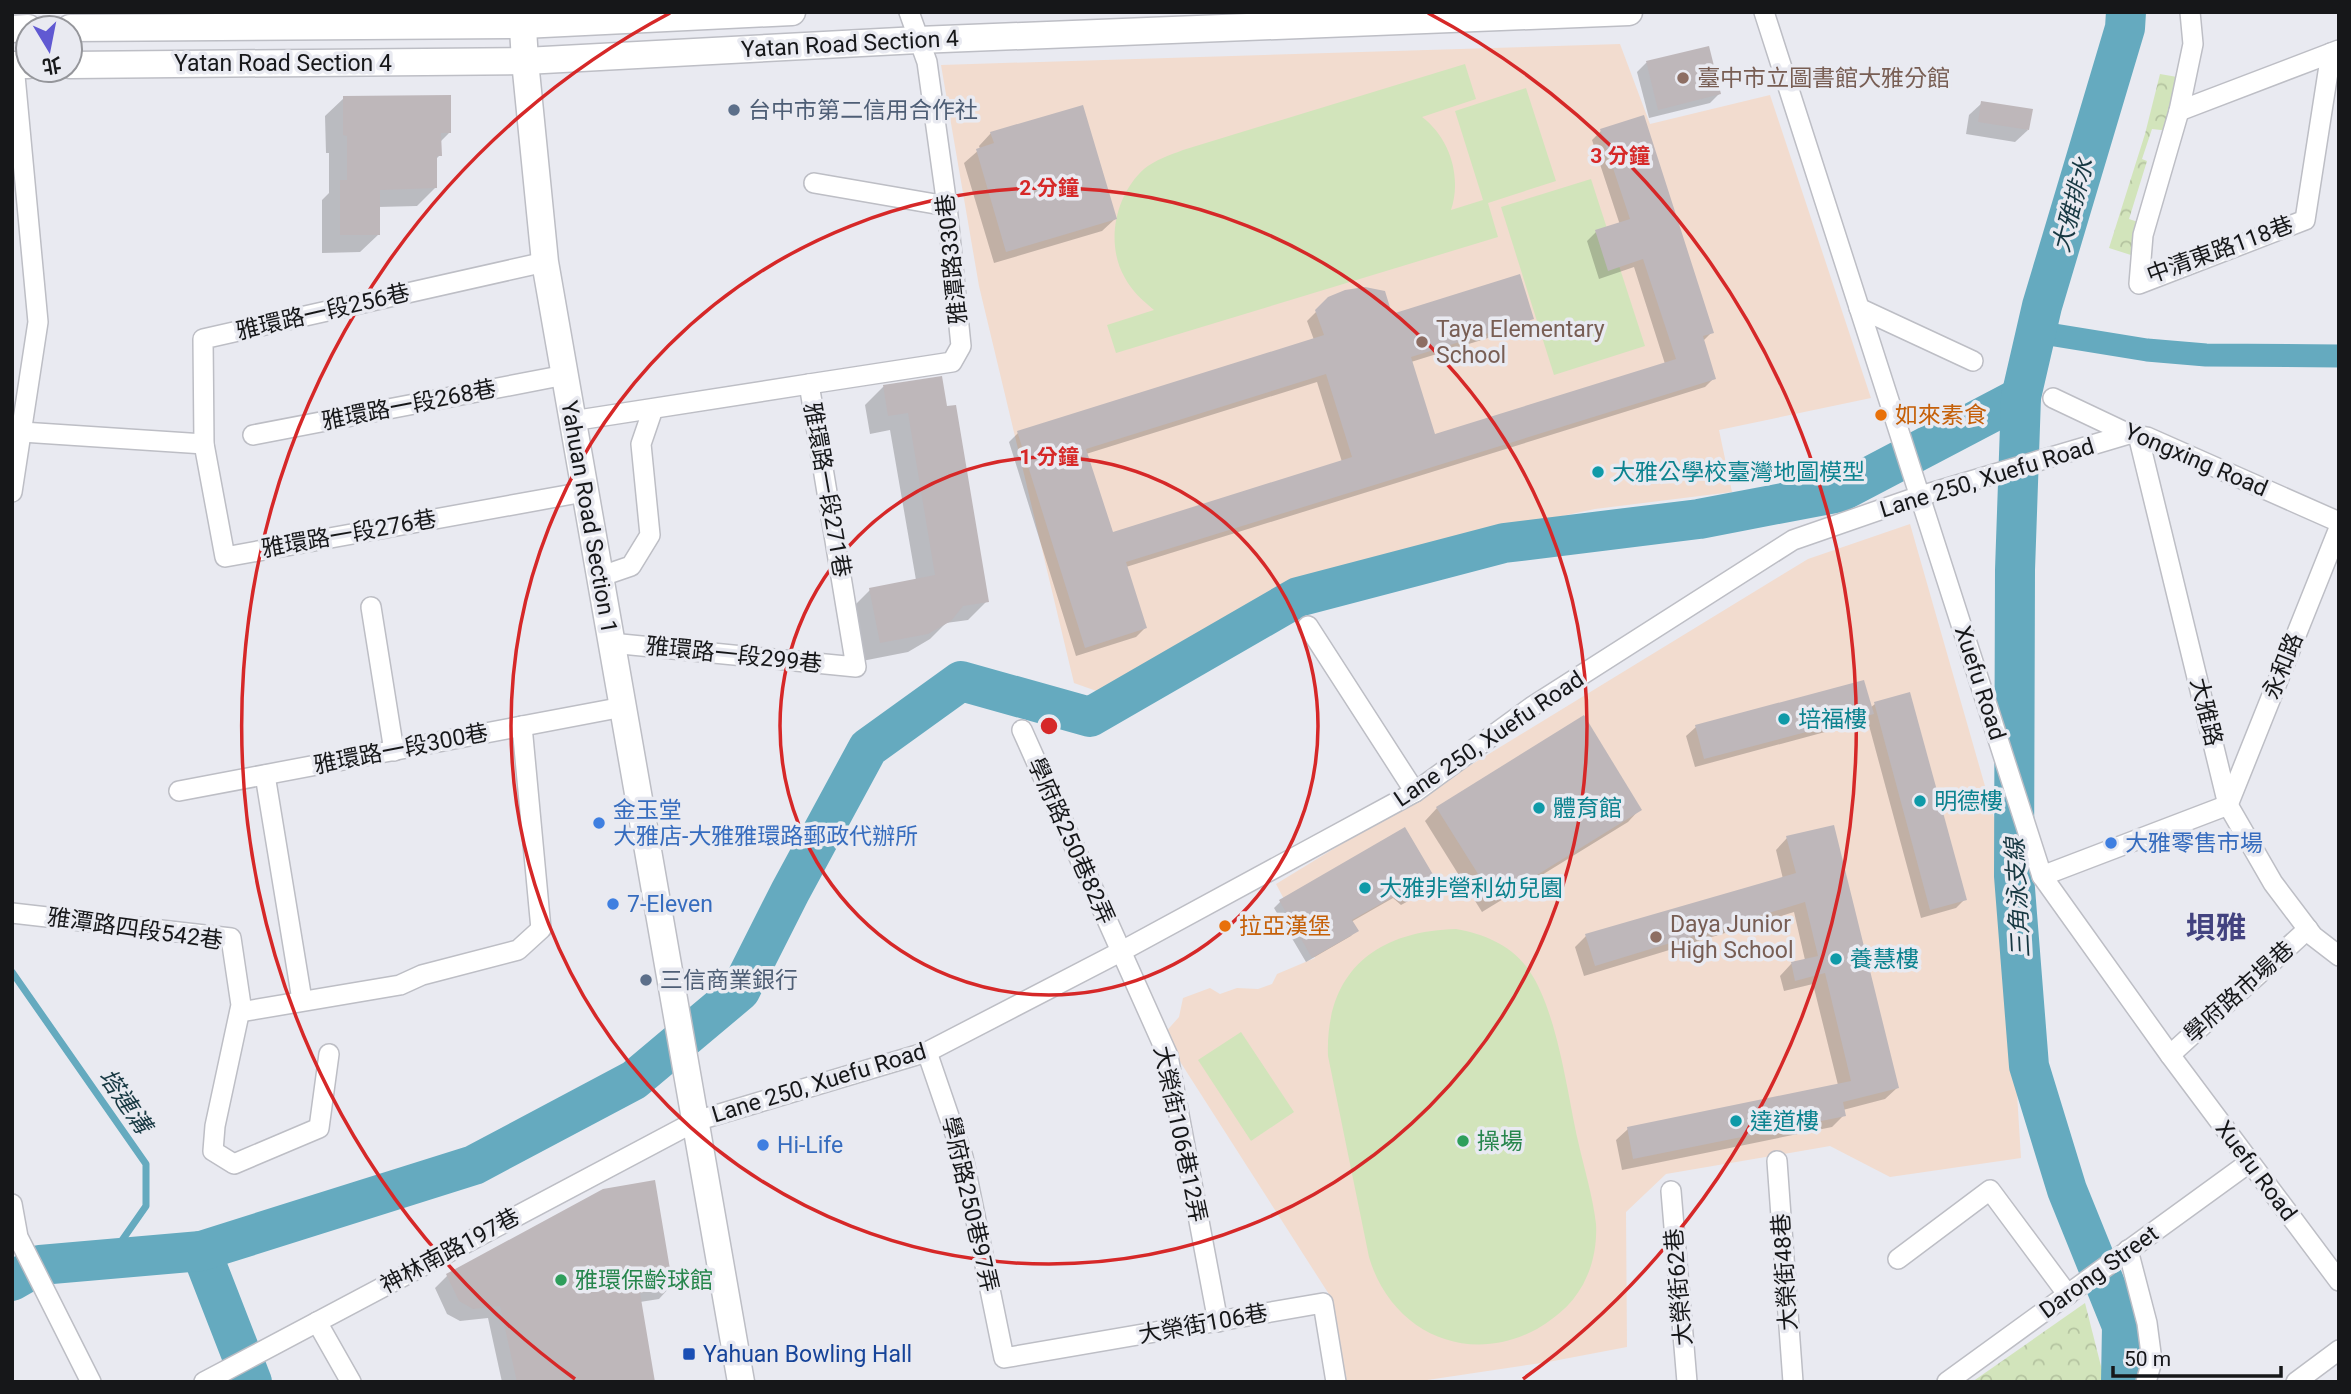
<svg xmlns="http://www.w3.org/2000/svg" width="2351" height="1394" font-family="Roboto,'Noto Sans TC',sans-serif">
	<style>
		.education { fill: #f2dccf }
		.green { fill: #d2e4bb }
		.park { fill: url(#park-crowns) }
		.shadow { fill: #0003; fill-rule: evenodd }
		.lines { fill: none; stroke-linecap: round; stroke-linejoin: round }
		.stream { stroke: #65aabf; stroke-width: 7 }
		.canal { stroke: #65aabf; stroke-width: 23 }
		.river { stroke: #65aabf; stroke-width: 40 }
		.building { fill: #beb7ba; fill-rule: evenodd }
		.street-casing { stroke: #bdbec5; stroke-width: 22 }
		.secondary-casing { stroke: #bdbec5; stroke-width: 29 }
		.street { stroke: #fff; stroke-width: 19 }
		.secondary { stroke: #fff; stroke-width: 26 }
		.ring { fill: none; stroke: #d62828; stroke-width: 3.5 }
		.education-dot { fill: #8d6e63; stroke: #e9eaf1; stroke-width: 2.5 }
		.service-dot { fill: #5c6f8a; stroke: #e9eaf1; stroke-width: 2.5 }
		.food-dot { fill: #e8710a; stroke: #e9eaf1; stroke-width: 2.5 }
		.culture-dot { fill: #0f9aa8; stroke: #e9eaf1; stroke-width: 2.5 }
		.shop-dot { fill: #3f7fe0; stroke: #e9eaf1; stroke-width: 2.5 }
		.leisure-dot { fill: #2e9e5b; stroke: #e9eaf1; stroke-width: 2.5 }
		.transit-dot { fill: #1a4fb4; stroke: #e9eaf1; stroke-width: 2.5 }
		.labels { text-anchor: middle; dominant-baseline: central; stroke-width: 7; stroke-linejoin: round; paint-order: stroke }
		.street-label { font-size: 23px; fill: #161719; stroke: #e9eaf1 }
		.education-label { font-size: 23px; fill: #785e54; stroke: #e9eaf1; text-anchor: start }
		.service-label { font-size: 23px; fill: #4e5e75; stroke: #e9eaf1; text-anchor: start }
		.food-label { font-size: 23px; fill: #c56008; stroke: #e9eaf1; text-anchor: start }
		.culture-label { font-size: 23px; fill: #0d838f; stroke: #e9eaf1; text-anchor: start }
		.shop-label { font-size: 23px; fill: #366cbe; stroke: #e9eaf1; text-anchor: start }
		.leisure-label { font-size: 23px; fill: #27864d; stroke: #e9eaf1; text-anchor: start }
		.transit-label { font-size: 23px; fill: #164399; stroke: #e9eaf1; text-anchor: start }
		.water-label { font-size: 24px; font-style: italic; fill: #173842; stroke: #e9eaf1 }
		.district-label { font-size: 30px; font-weight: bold; fill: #42427f; stroke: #e9eaf1 }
		.centre { fill: #d62828; stroke: #e9eaf1; stroke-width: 3.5 }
		.ring-label { font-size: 21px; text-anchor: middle; font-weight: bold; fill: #d62828; stroke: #e9eaf1; stroke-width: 7; stroke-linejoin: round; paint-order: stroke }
	</style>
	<defs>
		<pattern id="park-crowns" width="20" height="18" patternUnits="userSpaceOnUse" patternTransform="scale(1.75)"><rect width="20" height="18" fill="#d2e4bb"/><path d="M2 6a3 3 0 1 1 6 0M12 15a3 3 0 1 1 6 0" fill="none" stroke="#b4c3a0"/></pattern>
	</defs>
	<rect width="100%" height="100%" fill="#e9eaf1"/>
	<!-- education -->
	<g class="education">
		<path d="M1620,44L1650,124L1770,95L1871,398L1719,430L1732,492L1595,509L1448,540L1417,553L1302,586L1224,623L1105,694L1074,683L979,286L941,65Z"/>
		<path d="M1910,524L1995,821L2006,916L2021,1158L1890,1177L1830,1146L1666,1174L1626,1212L1627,1347L1548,1362L1414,1382H1346L1332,1299L1163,1035L1179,1017L1183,998L1210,988L1220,994L1237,988L1258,989L1272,984L1277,974L1315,958L1276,884L1808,559Z"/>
	</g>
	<!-- green -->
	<g class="green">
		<path d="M1465,64L1476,99L1422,117C1450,138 1462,177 1451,210L1483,200L1455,111L1526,88L1556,181L1488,203L1498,237L1116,353L1107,325L1154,310C1142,300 1132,291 1125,278C1105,244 1115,195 1144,169C1155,160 1170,155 1183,150Z"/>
		<path d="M1591,179L1645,346L1554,375L1501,207Z"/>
		<path d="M1456,929C1484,934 1511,945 1528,969C1557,1009 1567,1092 1578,1141C1584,1168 1593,1197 1596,1224C1597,1241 1594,1261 1587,1276C1577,1300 1559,1316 1537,1329C1467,1367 1391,1332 1369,1257L1328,1056C1325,972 1376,931 1456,929Z"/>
		<path d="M1241,1032L1294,1112L1251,1141L1198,1060Z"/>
	</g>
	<!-- park -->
	<g class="park">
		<path d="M2160,74L2183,78L2170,131L2152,129L2142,159L2147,161L2129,219L2144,224L2134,256L2109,248L2145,134Z"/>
		<path d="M2085,1303L2105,1382H1972Z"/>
	</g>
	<!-- shadow -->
	<g class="shadow">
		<path d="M1708,48L1719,94L1710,103L1649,118L1637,72L1646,63Z"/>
		<path d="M344,98L449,133L440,142V155L435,160V188L417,206L378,207L379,234L360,252L322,253V200L329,193V153H326L325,116Z"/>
		<path d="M1982,103L2028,130L2015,142L1966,134L1969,115Z"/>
		<path d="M1601,131L1712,332L1703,341L1714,378L1705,387L1126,567L1145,628L1136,637L1076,656L1009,442L1018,433L1314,340L1307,321L1329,299L1391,316L1532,318L1523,327L1411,362L1434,436L1665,364L1634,267L1599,279L1587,241L1596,232L1620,225L1592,140ZM1317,382L1342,462L1111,534L1086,454Z"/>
		<path d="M991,133L1115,219L1102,231L994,263L964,163L980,149L979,146Z"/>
		<path d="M940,378L987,601L968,620L946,623L930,639L908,652L862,661L852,608L870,590L916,580L890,430L870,434L865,405L883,387Z"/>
		<path d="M1875,704L1965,899L1956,908L1921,918L1867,718L1862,722L1695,767L1686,736L1696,727L1870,708Z"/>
		<path d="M1437,808L1640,809L1628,822L1482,912L1425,821Z"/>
		<path d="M1405,830L1436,883L1430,889L1401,905L1393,898L1351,922L1356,930L1351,936L1306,962L1274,908L1280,902Z"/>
		<path d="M1787,838L1897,1088L1885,1099L1843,1110L1844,1115L1832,1127L1622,1170L1616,1140L1628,1129L1838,1085L1813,984L1784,991L1780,976L1791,964L1805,960L1794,912L1584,976L1575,947L1586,936L1783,879L1776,850Z"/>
		<path d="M447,1276L671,1286L659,1299L640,1302L653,1382H502L488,1318L460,1321L447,1314L435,1288Z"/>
	</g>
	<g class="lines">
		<!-- stream -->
		<path class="stream" d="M12,972L146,1164V1206L109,1259"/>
		<!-- canal -->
		<path class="canal" d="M2036,332L2147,350L2206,355L2339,356"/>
		<!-- river -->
		<g class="river">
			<path d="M201,1251L252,1382"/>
			<path d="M12,1281L40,1265L201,1251L474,1165L634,1080L740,991L790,892L868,748L961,681L1090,717L1298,597L1504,543L1699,519L1840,492L2021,397"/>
			<path d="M2121,1382L2122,1326L2067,1190L2029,1066L2014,876L2015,570L2021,397L2042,306L2125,28L2126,12"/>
		</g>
	</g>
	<!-- building -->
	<g class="building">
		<path d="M1709,46L1721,94L1658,110L1646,61Z"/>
		<path d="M451,95V133H441L442,156H437V188L380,190V235H340V180H347V136L343,135V96Z"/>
		<path d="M1981,101L2033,109L2029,130L1978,122Z"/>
		<path d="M1083,105L1117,219L1006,252L976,149L994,143L990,132Z"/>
		<path d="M1644,115L1714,333L1703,336L1716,379L1126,562L1147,628L1085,648L1017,431L1324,335L1315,310L1328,297L1345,290L1365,287L1385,291L1392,314L1520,274L1534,319L1411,357L1435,434L1676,359L1643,259L1608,271L1595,230L1630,219L1600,129ZM1326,374L1352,457L1113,532L1086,449Z"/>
		<path d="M942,376L947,406L956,405L989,602L963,606L951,621L928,634L880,643L869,588L935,575L908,413L888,416L883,385Z"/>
		<path d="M1864,680L1874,714L1704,759L1695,725Z"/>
		<path d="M1910,692L1967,900L1930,910L1874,702Z"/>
		<path d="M1584,715L1642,810L1495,901L1436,807Z"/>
		<path d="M1834,825L1899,1088L1843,1102L1846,1116L1633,1159L1627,1127L1851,1081L1825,973L1795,981L1791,962L1818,956L1805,902L1595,966L1585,934L1796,873L1786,836Z"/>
		<path d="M1405,827L1438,883L1408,900L1400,893L1352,920L1359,931L1312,958L1279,900Z"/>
		<path d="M655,1180L673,1287L640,1293L655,1382H517L500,1306L473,1309L459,1301L446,1274L603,1189Z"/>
	</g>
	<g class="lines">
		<defs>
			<g id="street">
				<path d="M1764,12L2042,876L2170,1055L2339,1281"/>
				<path d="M2190,12L2193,44L2179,111L2143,235L2139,284L2305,220L2331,53"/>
				<path d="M2179,111L2339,50"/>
				<path d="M814,183L947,206"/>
				<path d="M545,262L203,339L204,444L225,557L584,492"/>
				<path d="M1859,308L1973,361"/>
				<path d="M809,384L952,362L961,346L947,206L927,62L909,12"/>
				<path d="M2053,398L2129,434L2147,437L2339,522"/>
				<path d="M572,421L809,384L856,667L611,643"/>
				<path d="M22,432L204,444"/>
				<path d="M253,435L565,375"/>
				<path d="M2138,435L2228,805L2273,883L2313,936L2339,956"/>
				<path d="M12,492L38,322L14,65"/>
				<path d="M599,577L631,566L650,535L641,444L653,409"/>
				<path d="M371,607L394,751"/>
				<path d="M1308,626L1415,792"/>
				<path d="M1022,730L1168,1056L1218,1322"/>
				<path d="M265,775L302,1000"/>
				<path d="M179,791L623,707"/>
				<path d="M2042,876L2228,805L2339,528"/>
				<path d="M12,913L231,938L241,1005L215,1126L213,1151L234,1164L319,1128L329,1054"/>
				<path d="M240,1012L400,985L422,975L518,950L541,929L522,726"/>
				<path d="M927,1052L963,1157L1004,1358L1323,1303L1336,1382"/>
				<path d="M2170,1055L2308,929"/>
				<path d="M1777,1161L1793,1382"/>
				<path d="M1671,1191L1687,1382"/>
				<path d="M12,1204L18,1237L91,1382"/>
				<path d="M2128,1250L2147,1323L2152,1361L2146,1382"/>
				<path d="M1898,1259L1990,1190L2068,1295"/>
				<path d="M317,1322L351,1382"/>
				<path d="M204,1382L696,1121L927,1052L1120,952L1415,792L1533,706L1793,540L1920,496L2129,434"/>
				<path d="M1947,1382L2250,1162"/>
				<path d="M2296,1382L2339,1350"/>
			</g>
			<g id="secondary">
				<path d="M522,12L525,61L545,262L741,1382"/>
				<path d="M70,28L523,25L792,12"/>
				<path d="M12,29L28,28"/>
				<path d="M12,65H28"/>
				<path d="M70,65L525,61L918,40L1629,12"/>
			</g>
		</defs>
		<!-- street casing -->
		<use href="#street" class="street-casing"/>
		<!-- secondary casing -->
		<use href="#secondary" class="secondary-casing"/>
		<!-- street -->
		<use href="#street" class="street"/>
		<!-- secondary -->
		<use href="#secondary" class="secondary"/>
	</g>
	<!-- distance rings -->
	<g class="ring">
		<circle cx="1049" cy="726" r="269"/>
		<circle cx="1049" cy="726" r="538"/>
		<path d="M575 1379A807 807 0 0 1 670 13M1428 13A807 807 0 0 1 1523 1379"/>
	</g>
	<!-- markers -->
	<g class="education-dot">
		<circle cx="1683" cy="78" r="7"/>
		<circle cx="1422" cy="342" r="7"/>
		<circle cx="1656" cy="937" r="7"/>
	</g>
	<g class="service-dot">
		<circle cx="734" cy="110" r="7"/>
		<circle cx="646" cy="980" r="7"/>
	</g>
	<g class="food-dot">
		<circle cx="1881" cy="415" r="7"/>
		<circle cx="1225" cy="926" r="7"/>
	</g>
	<g class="culture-dot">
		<circle cx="1598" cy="472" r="7"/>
		<circle cx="1784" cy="719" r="7"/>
		<circle cx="1920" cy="801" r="7"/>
		<circle cx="1539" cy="808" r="7"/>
		<circle cx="1365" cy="888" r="7"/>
		<circle cx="1836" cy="959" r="7"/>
		<circle cx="1736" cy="1121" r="7"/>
	</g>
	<g class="shop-dot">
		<circle cx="599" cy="823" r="7"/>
		<circle cx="2111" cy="843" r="7"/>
		<circle cx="613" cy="904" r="7"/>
		<circle cx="763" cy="1145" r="7"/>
	</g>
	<g class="leisure-dot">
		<circle cx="1463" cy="1141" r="7"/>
		<circle cx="561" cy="1280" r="7"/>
	</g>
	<rect class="transit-dot" x="682" y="1347" width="14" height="14" rx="3.5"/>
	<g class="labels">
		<!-- street labels -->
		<g class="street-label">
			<text transform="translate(850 44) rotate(-3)">Yatan Road Section 4</text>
			<text x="283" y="63">Yatan Road Section 4</text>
			<text transform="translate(2220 250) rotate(-20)">中清東路118巷</text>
			<text transform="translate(952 259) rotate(-96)">雅潭路330巷</text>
			<text transform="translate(323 312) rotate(-13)">雅環路一段256巷</text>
			<text transform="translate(409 405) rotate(-11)">雅環路一段268巷</text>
			<text transform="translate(2196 460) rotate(23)">Yongxing Road</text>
			<text transform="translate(1987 478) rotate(-17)">Lane 250, Xuefu Road</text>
			<text transform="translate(827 490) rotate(80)">雅環路一段271巷</text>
			<text transform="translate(589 517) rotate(80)">Yahuan Road Section 1</text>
			<text transform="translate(349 534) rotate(-10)">雅環路一段276巷</text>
			<text transform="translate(734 655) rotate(6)">雅環路一段299巷</text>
			<text transform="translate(2283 666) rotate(-68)">永和路</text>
			<text transform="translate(1980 683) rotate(72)">Xuefu Road</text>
			<text transform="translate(2206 712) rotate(76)">大雅路</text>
			<text transform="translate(1489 739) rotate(-34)">Lane 250, Xuefu Road</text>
			<text transform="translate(401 749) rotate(-11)">雅環路一段300巷</text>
			<text transform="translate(1071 841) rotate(66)">學府路250巷82弄</text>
			<text transform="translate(135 929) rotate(8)">雅潭路四段542巷</text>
			<text transform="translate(2239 992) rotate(-42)">學府路市場巷</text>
			<text transform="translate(819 1083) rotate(-17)">Lane 250, Xuefu Road</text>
			<text transform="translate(1180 1134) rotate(78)">大榮街106巷12弄</text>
			<text transform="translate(2256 1171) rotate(53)">Xuefu Road</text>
			<text transform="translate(970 1204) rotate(77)">學府路250巷97弄</text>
			<text transform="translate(450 1251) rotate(-28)">神林南路197巷</text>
			<text transform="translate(1785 1272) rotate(-94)">大榮街48巷</text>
			<text transform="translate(2099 1272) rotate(-36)">Darong Street</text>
			<text transform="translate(1679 1287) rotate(-95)">大榮街62巷</text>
			<text transform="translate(1203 1324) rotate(-10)">大榮街106巷</text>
		</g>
		<!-- education labels -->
		<g class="education-label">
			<text x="1697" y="78">臺中市立圖書館大雅分館</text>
			<text x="1436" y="329">Taya Elementary<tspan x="1436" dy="26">School</tspan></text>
			<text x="1670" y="924">Daya Junior<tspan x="1670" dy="26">High School</tspan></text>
		</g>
		<!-- service labels -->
		<g class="service-label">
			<text x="748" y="110">台中市第二信用合作社</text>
			<text x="660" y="980">三信商業銀行</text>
		</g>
		<!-- food labels -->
		<g class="food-label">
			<text x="1895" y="415">如來素食</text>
			<text x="1239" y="926">拉亞漢堡</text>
		</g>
		<!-- culture labels -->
		<g class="culture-label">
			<text x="1612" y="472">大雅公學校臺灣地圖模型</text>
			<text x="1798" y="719">培福樓</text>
			<text x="1934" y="801">明德樓</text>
			<text x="1553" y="808">體育館</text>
			<text x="1379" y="888">大雅非營利幼兒園</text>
			<text x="1850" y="959">養慧樓</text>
			<text x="1750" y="1121">達道樓</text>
		</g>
		<!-- shop labels -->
		<g class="shop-label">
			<text x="613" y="810">金玉堂<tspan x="613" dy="26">大雅店-大雅雅環路郵政代辦所</tspan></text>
			<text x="2125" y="843">大雅零售市場</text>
			<text x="627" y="904">7-Eleven</text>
			<text x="777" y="1145">Hi-Life</text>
		</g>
		<!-- leisure labels -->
		<g class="leisure-label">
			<text x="1477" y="1141">操場</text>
			<text x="575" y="1280">雅環保齡球館</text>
		</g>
		<!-- transit labels -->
		<g class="transit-label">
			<text x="703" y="1354">Yahuan Bowling Hall</text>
		</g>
		<!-- water labels -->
		<g class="water-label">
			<text transform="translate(2073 205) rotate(-75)">大雅排水</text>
			<text transform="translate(2018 898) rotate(-93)">三角泳支線</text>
			<text transform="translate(125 1101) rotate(55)">塔連溝</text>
		</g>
		<!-- district labels -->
		<g class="district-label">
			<text x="2216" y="927">垻雅</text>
		</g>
	</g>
	<circle cx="1049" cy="726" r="10" class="centre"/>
	<g class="ring-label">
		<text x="1620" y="163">3 分鐘</text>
		<text x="1049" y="195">2 分鐘</text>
		<text x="1049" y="464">1 分鐘</text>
	</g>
	<!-- border -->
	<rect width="2351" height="1394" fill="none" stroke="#161719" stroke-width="28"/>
	<!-- north arrow -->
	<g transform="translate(49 49) rotate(170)"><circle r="33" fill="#e9eaf1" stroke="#95969b" stroke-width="2"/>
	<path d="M0-5L12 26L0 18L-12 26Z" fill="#6059d2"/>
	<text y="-10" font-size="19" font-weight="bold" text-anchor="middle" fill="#161719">北</text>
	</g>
	<!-- scale -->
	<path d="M2113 1366v10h168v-10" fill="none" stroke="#161719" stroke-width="3.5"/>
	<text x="2124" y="1366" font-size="21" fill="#161719" stroke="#e9eaf1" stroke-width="5" paint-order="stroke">50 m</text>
</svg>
